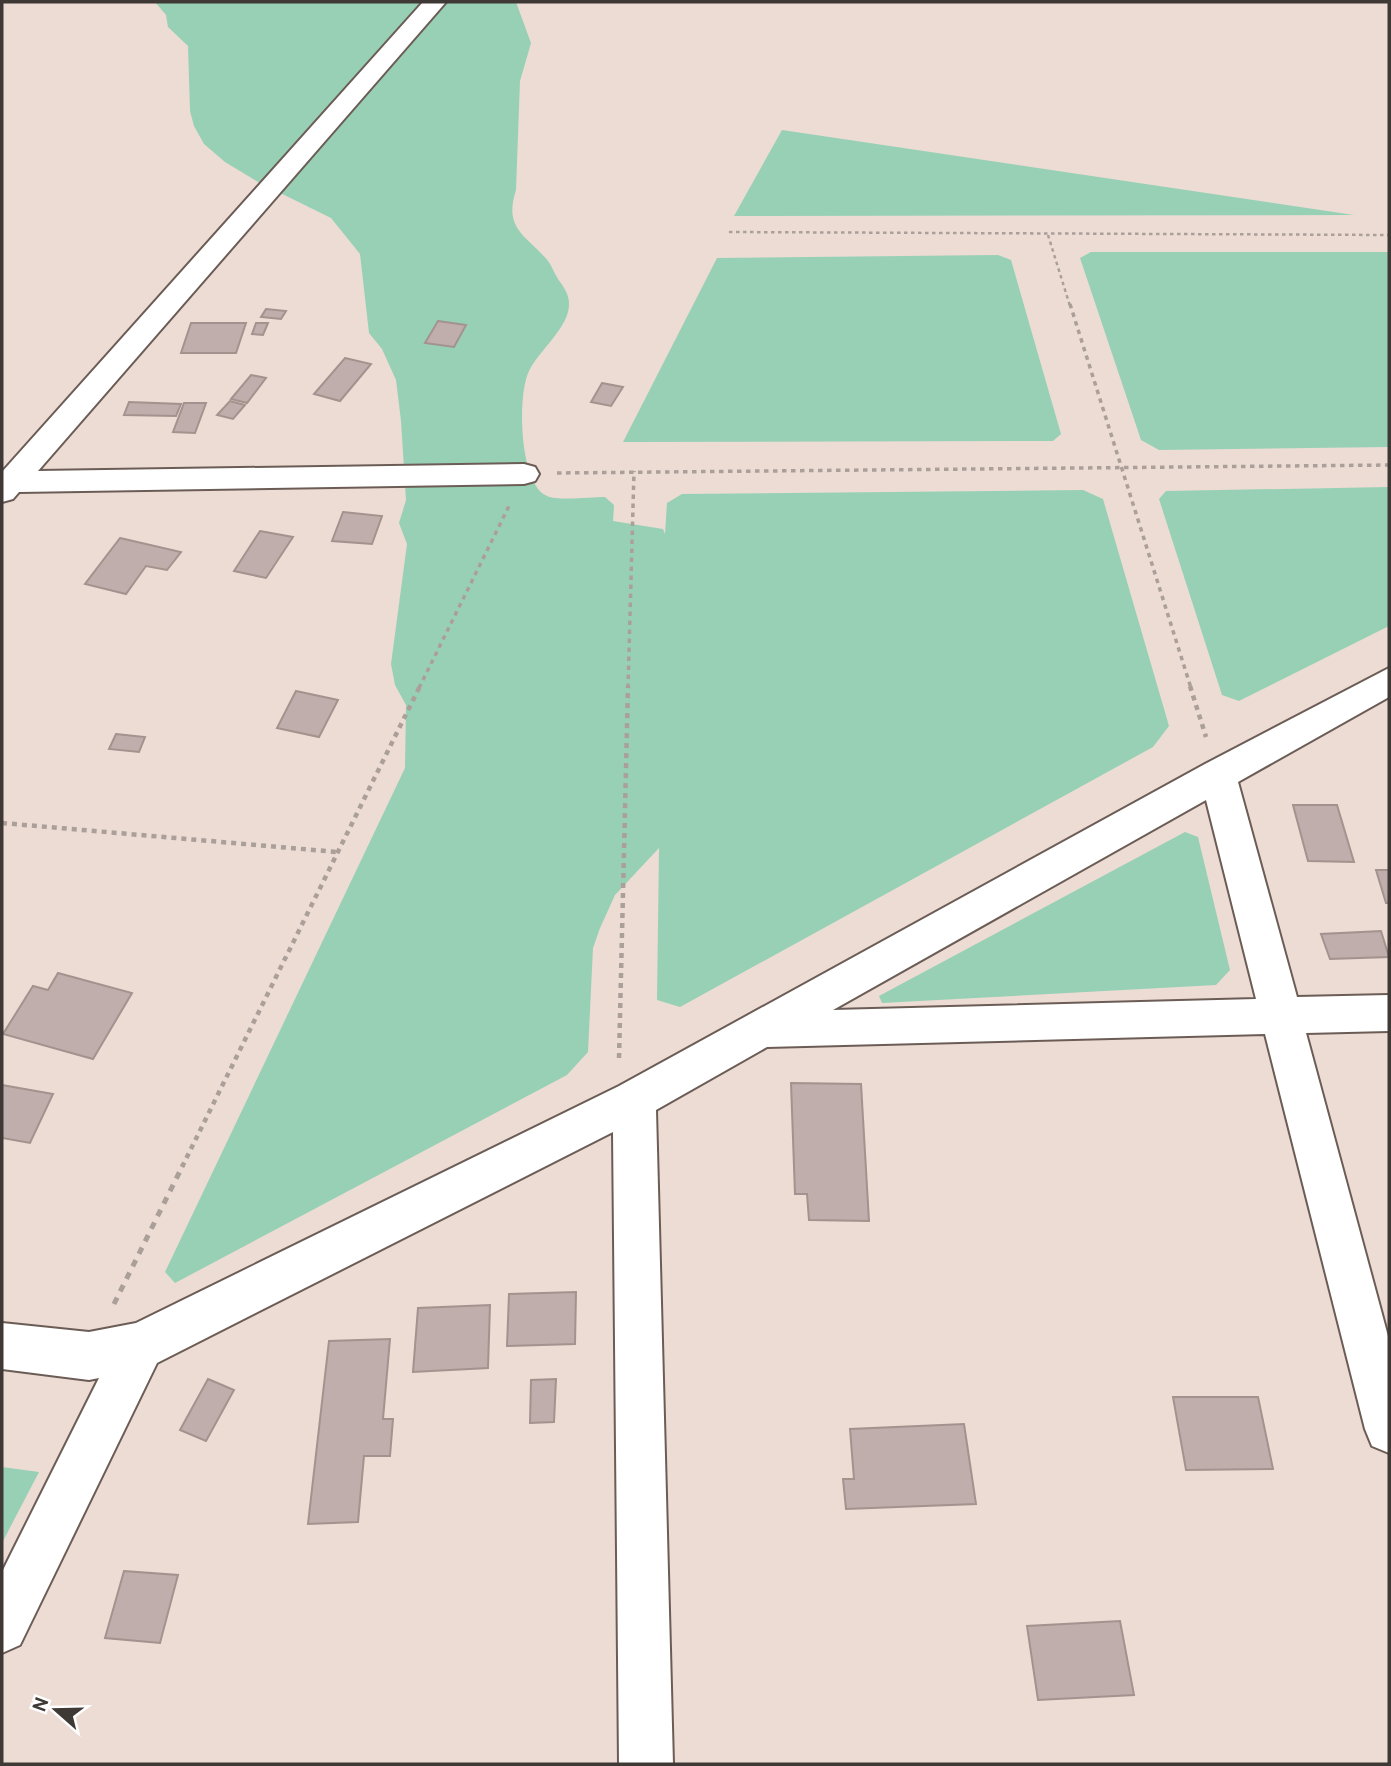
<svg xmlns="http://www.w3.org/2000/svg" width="1391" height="1766" font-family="Overpass,sans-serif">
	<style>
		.green { fill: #98d0b6 }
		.building { fill: #bfaeab; stroke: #a3928e; stroke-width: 2 }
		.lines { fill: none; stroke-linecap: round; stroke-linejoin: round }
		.minor-casing { stroke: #6b5d56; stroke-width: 4 }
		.path-far3 { stroke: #ab9f99; stroke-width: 2.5; stroke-dasharray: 3.5 3.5; stroke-linecap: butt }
		.path-far2 { stroke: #ab9f99; stroke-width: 3.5; stroke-dasharray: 4.5 4.5; stroke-linecap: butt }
		.path-far1 { stroke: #ab9f99; stroke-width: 4.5; stroke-dasharray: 5 5; stroke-linecap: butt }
		.path { stroke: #ab9f99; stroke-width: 5; stroke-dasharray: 7 7; stroke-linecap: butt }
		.minor { fill: #fff; fill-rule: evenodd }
	</style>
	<rect width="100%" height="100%" fill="#ecdcd4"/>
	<!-- green -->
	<g class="green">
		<path d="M155,2H516L531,43L520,81L516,190C503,230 527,235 548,261C552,266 554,273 558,279C563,286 569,294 569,303C570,327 539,350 529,371C517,395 519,484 547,496C558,501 592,497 605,497L614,505L613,521L663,529L665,534L667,503L682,494L1083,490L1103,499L1169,726L1153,747L680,1007L657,1000L659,848L615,895L600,928L593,948L588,1052L567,1075L175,1283L165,1272L405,768L406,705L395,685L391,664L407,544L399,523L406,500L401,421L396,380L382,349L369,333L360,254L331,218L258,182L225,162L204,144L194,126L190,111L188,46L168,27L166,15Z"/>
		<path d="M782,130L1354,215L734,216Z"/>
		<path d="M1091,252H1389V447L1159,450L1141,440L1080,258Z"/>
		<path d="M998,255L1011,260L1061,434L1053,441L623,442L717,258Z"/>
		<path d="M1389,487V626L1239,701L1222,695L1159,499L1166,491Z"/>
		<path d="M1185,832L1198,837L1230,970L1216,985L882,1003L879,996Z"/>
		<path d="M2,1467L39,1472L2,1543Z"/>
	</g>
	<!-- building -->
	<g class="building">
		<path d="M266,309L286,311L281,319L261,317Z"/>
		<path d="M438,321L466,325L454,347L425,343Z"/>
		<path d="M191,323H246L236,353H181Z"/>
		<path d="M256,323H268L263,335L252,334Z"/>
		<path d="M345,358L371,364L340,401L314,394Z"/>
		<path d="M251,375L266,378L247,403L231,399Z"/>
		<path d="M602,383L623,387L611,406L591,402Z"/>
		<path d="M230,401L245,405L233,419L217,415Z"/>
		<path d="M129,402L181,404L176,416L124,415Z"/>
		<path d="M184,403H206L195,433L173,432Z"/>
		<path d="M343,512L382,516L372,544L332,541Z"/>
		<path d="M260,531L293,537L266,578L234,571Z"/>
		<path d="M120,538L181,552L167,570L146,566L126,594L85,584Z"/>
		<path d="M296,691L338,700L319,737L277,728Z"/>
		<path d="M116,734L145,737L139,752L109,749Z"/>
		<path d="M1293,805H1337L1354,862L1308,861Z"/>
		<path d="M1376,870H1389V903H1386Z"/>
		<path d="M1381,931L1389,957L1330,959L1321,934Z"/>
		<path d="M58,973L132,993L93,1059L3,1034L33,986L48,990Z"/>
		<path d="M791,1083L861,1084L869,1221L809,1220L807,1194H795Z"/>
		<path d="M2,1085L53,1094L30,1143L2,1138Z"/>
		<path d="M576,1292L575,1344L507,1346L509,1294Z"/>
		<path d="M490,1305L488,1368L413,1372L418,1308Z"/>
		<path d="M390,1339L383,1419H393L390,1456H364L358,1522L308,1524L329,1341Z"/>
		<path d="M208,1379L234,1390L206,1441L180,1430Z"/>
		<path d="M556,1379L554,1422L530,1423L531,1380Z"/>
		<path d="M1173,1397H1258L1273,1469L1186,1470Z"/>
		<path d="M964,1424L976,1504L846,1509L843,1479H854L850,1429Z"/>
		<path d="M124,1571L178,1575L160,1643L105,1638Z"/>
		<path d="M1120,1621L1134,1695L1038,1700L1027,1626Z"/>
	</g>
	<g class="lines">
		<defs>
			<g id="minor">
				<path d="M423,2H446L38,471L524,464L535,467L539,474L535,481L524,484L19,492L13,499L2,502V472Z"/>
				<path d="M1389,668V697L1238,782L1297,997L1389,995V1031L1306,1033L1389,1340V1453L1372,1446L1365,1429L1265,1034L767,1047L656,1110L673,1764H619L613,1132L157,1363L20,1645L2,1653V1572L99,1378L89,1380L2,1369V1323L89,1332L136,1323L619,1086L1205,764ZM1206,800L1256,999L833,1010Z"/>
			</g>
		</defs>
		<!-- minor casing -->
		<use href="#minor" class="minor-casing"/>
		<!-- path-far3 -->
		<g class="path-far3">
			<path d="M729,232L1389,235"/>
			<path d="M1048,235L1070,306"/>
		</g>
		<!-- path-far2 -->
		<g class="path-far2">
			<path d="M1070,304L1191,688"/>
			<path d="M557,473L1389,465"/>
			<path d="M419,688L509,506"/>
			<path d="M628,688L634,471"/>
		</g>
		<!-- path-far1 -->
		<g class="path-far1">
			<path d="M1190,686L1206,737"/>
			<path d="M2,823L337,852"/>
			<path d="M619,1058L628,686"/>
			<path d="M182,1167L420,686"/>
		</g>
		<!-- path -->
		<path class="path" d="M114,1304L183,1165"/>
		<!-- minor -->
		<use href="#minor" class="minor"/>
	</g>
	<!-- border -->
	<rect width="1391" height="1766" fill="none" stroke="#3f3936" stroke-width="7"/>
	<!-- north arrow -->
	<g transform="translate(56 1710) rotate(290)" stroke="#ffffff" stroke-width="5" paint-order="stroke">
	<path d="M0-5L12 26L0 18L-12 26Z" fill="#3f3936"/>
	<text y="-10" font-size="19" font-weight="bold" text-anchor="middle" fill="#3f3936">N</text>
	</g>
</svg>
